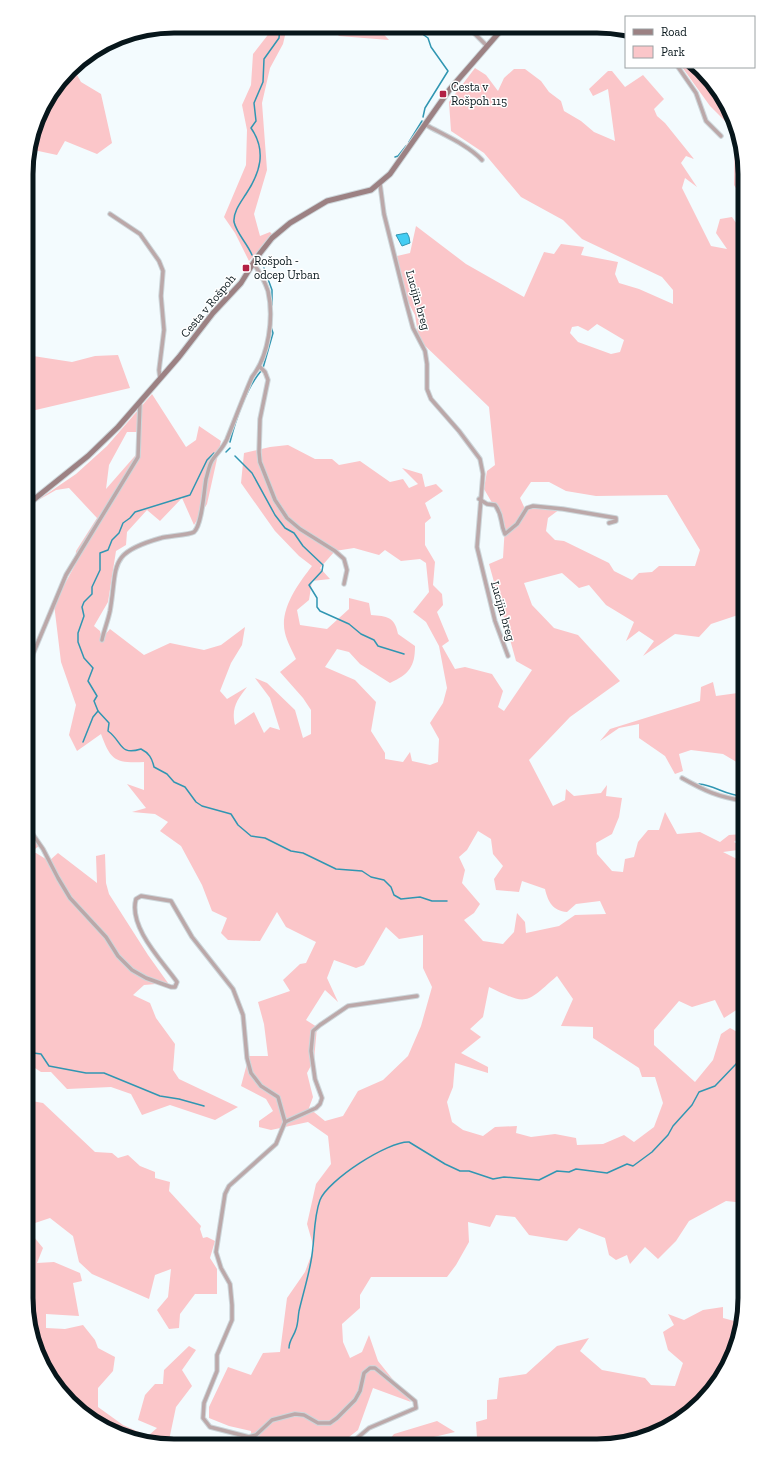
<svg xmlns="http://www.w3.org/2000/svg" width="771" height="1472" font-family="'Zilla Slab',serif">
	<style>
		.green { fill: #fbc6c9; fill-rule: evenodd }
		.water { fill: #42cdf3; stroke: #3096b2 }
		.lines { fill: none; stroke-linecap: round; stroke-linejoin: round }
		.stream { stroke: #3096b2; stroke-width: 1.5 }
		.street-casing { stroke: #cdd6da; stroke-width: 5.5 }
		.secondary-casing { stroke: #cdd6da; stroke-width: 7 }
		.street { stroke: #bba8a9; stroke-width: 3.5 }
		.secondary { stroke: #9c8183; stroke-width: 5 }
		.poi-dot { fill: #b22044; stroke: #fff; stroke-width: 1.5 }
		.labels { text-anchor: middle; dominant-baseline: central; stroke-width: 3; stroke-linejoin: round; paint-order: stroke }
		.poi-label { font-size: 12px; fill: #07161b; stroke: #fff; text-anchor: start }
		.street-label { font-size: 12px; fill: #07161b; stroke: #fff }
		.rim { fill: none; stroke: #07161b; stroke-width: 5 }
	</style>
	<rect width="100%" height="100%" fill="#f3fbfe"/>
	<!-- green -->
	<g class="green">
		<path d="M271,27H287L283,44L270,68L262,103L267,170L254,214L260,236L270,232L273,235L249,261L235,233L224,217L246,165L247,130L242,105L251,85L253,54L267,36Z"/>
		<path d="M330,27H377L389,40L339,36Z"/>
		<path d="M682,67H698C706,75 715,83 721,93C741,126 745,164 745,203L734,185L735,131L710,106Z"/>
		<path d="M73,68L81,82L101,94L112,143L97,154L65,141L57,155L29,149L41,108Z"/>
		<path d="M475,68L486,75L498,91L504,78L514,69H525L541,81L549,92L561,101L564,111L581,121L594,132L615,141L608,89L593,96L589,89L608,71H612L625,87L643,75L664,99L654,109L657,116L665,123L694,159L686,156L681,163L697,187L685,178L682,188L711,246L727,249L716,233L720,219L732,217L739,227L740,248L745,252V615H738L711,624L699,637L675,634L643,656L654,641L639,631L626,641L634,622L606,605L589,585L579,588L562,573L524,583L532,605L554,628L578,635L620,681L570,717L529,760L553,806L565,800L566,789L574,796L601,793L607,785L606,796L622,798L619,817L612,834L596,843L597,854L612,871L623,872L625,859L634,857L638,842L648,830H659L665,812L677,834L700,832L720,842L729,835L743,834L734,842L745,848V849L723,852L745,863V1008L741,1007L724,1018L715,1000L692,1007L679,1001L654,1030V1045L695,1082L713,1060L721,1034L730,1028L745,1036V1203L726,1201L689,1221L676,1241L658,1259L645,1247L630,1264L627,1255L616,1260L609,1255L605,1238L579,1228L567,1241L529,1235L515,1217L496,1215L490,1227L468,1222L469,1242L456,1265L447,1277H371L360,1295V1308L342,1324L343,1342L350,1358L362,1352L369,1335L378,1361L411,1402L373,1388L358,1430L340,1444L252,1445L251,1431L229,1426L209,1418V1407L228,1367L251,1375L263,1353L280,1352L287,1298L305,1272L314,1248L307,1224L316,1184L331,1164L328,1136L308,1122L271,1130L259,1127V1121L273,1111L266,1099L241,1086L249,1056H268L264,1024L258,1002L290,991L283,980L300,964L306,963L316,942L286,927L277,912L260,941L228,940L221,933L227,918L212,911L202,885L181,846L160,831L168,822L155,814L132,812L146,808L127,784L144,790V762C115,763 111,761 101,734L77,751L69,735L76,705L61,662L54,604L75,565L76,551L97,518L69,488L56,490L35,502L76,474L107,446L152,394L186,447L196,440L199,426L221,441L207,504L194,525L182,498L160,521L147,510L127,532L126,545L116,551L108,602L94,626L100,631L102,638L110,629L144,655L170,643L204,650L221,645L245,627L242,645L231,663L220,691L227,699L247,687C237,700 231,708 235,725L254,712L264,733L270,727L280,730L270,698L255,678L267,683L295,710L303,738L311,734V710L303,698L280,672L296,659C292,650 287,642 285,633C279,609 299,583 312,566L299,556L275,531L241,483L244,453L270,447L288,445L315,459H332L339,465L360,461L390,482L403,479L409,488L418,484L402,468L422,474L425,487L436,484L443,491L425,503L431,518L425,523V545L435,562L433,585L442,594L443,605L437,612L449,641L442,646L455,669L465,667L492,674L503,691L498,707L504,711L532,670L516,661L489,564L503,558L505,525L484,489L487,471L495,465L489,407L419,340L415,315L407,300L397,256L410,253L416,226L466,264L524,297L544,252L554,254L561,244L584,247L581,255L618,262L615,274L619,283L639,289L673,304V290L662,277L582,239L563,220L521,197L484,153L451,131L449,102ZM597,324L624,340L620,352L611,354L578,342L570,333L572,327L578,326L588,331ZM127,432H140L141,449L106,489L109,465ZM531,482H549L566,491L596,496L667,495L700,550L695,566H659L652,572L639,573L632,580L614,571L609,563L564,541L555,540L546,531L548,518L560,509H525L520,498ZM354,548L379,555L385,550L401,561L420,559L426,563L429,592L413,612L426,622L439,646L447,688L443,703L430,723L439,739L438,762L430,765L412,761L410,752L403,762L385,759V753L371,731L376,702L355,680L325,667L337,649L349,652L360,664L390,683C409,674 415,667 415,646L398,634C395,617 387,616 371,615L369,603L349,598V609L327,629L300,625L297,610L309,600L312,581L330,579L320,568L335,551ZM478,831L491,839L493,854L503,866L494,879L496,890L519,892L522,881L545,889C548,902 553,911 567,912L576,904L600,901L606,914L575,915L559,926L526,933L525,922L517,913L514,932L503,944L483,941L464,920L474,913L480,904L462,883L465,870L459,857L467,850ZM386,927L399,939L423,935V968L432,987L421,1026L408,1056L383,1080L358,1091L343,1116L325,1121L309,1108L313,1097L307,1073L314,1060L317,1027L306,1020L325,990L338,1002L327,978L334,960L356,968L364,965ZM557,976L573,999L561,1026L593,1027V1038L639,1068L642,1077H655L663,1103L654,1127L634,1142L624,1135L603,1144L577,1145L576,1138L555,1134L531,1137L516,1133L517,1126L495,1127L483,1136L463,1130L452,1122L447,1102L453,1087L455,1063L488,1073V1067L461,1053L481,1037L470,1029L483,1017L489,987C528,1006 525,1004 557,976Z"/>
		<path d="M27,351L33,356L72,362L95,356L118,355L130,388L27,412Z"/>
		<path d="M713,682L716,696L745,692V767L723,754L691,750L679,754L683,771L675,774L665,756L639,738V724L619,728L600,741L610,729L700,701L701,687Z"/>
		<path d="M27,830L39,846L31,852L26,846Z"/>
		<path d="M26,851L28,853H36L49,861L58,853L97,883L96,856L105,854L106,883L109,894L148,955L168,983L144,985L133,995L150,1003L156,1018L175,1044L173,1070L179,1079L238,1107L215,1120L170,1105L142,1115L131,1094L111,1087L67,1089L51,1072H41L26,1062Z"/>
		<path d="M26,1100L43,1103L95,1152L112,1153L118,1158L128,1155L140,1166L155,1172V1178L170,1182L169,1191L201,1226L200,1229L203,1238L207,1237L215,1241L210,1258L217,1269V1294H195L180,1314L179,1328L169,1329L157,1310L168,1297L171,1269L155,1275L149,1299L92,1274L79,1262L73,1236L50,1218L32,1224L29,1231L43,1248L37,1263L54,1262L80,1273L82,1281L73,1283L79,1316L46,1314V1328L65,1329L83,1325L95,1340L98,1348L115,1357L113,1371L98,1388V1407L123,1425L148,1436L157,1428L138,1420L145,1395L155,1384H163L164,1370L189,1346L196,1350L182,1370L192,1386L176,1407L168,1445H154L109,1431L77,1409L51,1380L34,1345L26,1298Z"/>
		<path d="M745,1210V1234L736,1213Z"/>
		<path d="M723,1307V1318L738,1322L742,1319L734,1354L714,1388L679,1421L644,1438L597,1446H468L477,1438L476,1422L487,1419V1400L497,1399L499,1378L526,1374L557,1346L589,1338L580,1351L602,1370L645,1378L651,1385L675,1386L683,1363L668,1350L663,1332L674,1325L668,1314L684,1320L703,1310Z"/>
		<path d="M437,1421L455,1432L417,1441L416,1445H409L410,1441H398L397,1445H385L394,1434Z"/>
	</g>
	<!-- water -->
	<path class="water" d="M407,233L409,237L410,243L402,246L396,235Z"/>
	<g class="lines">
		<!-- stream -->
		<g class="stream">
			<path d="M352,27L358,29L364,27"/>
			<path d="M365,27L376,30L393,27"/>
			<path d="M418,28L421,33L428,38L431,47L448,71L425,108L423,117"/>
			<path d="M409,142L422,121"/>
			<path d="M395,157L398,156L406,146"/>
			<path d="M252,255C247,243 237,234 234,222C233,212 241,202 246,194C260,173 267,151 251,128L256,121L254,103L263,82L264,59L279,38L280,27"/>
			<path d="M264,268L272,290V305"/>
			<path d="M263,368L273,333L271,327"/>
			<path d="M230,442C236,419 245,390 261,371"/>
			<path d="M226,452L230,448"/>
			<path d="M214,453L207,460L190,495L135,512L130,518L123,523L119,533L112,540L108,550L100,553V570L92,587V594L84,602L82,607L84,616L78,633V642L84,658L93,668L88,681L97,696L94,701L98,711L109,723L108,731C123,742 119,756 141,749C149,753 152,758 154,767L167,774L174,782L185,787L196,802L202,806L231,814L238,825L251,836L265,838L291,851L303,853L336,869L362,871L371,877L384,880L391,887L394,895L401,899L420,897L432,901H447"/>
			<path d="M235,456L252,473L275,515L285,528L294,533L303,546L323,565L322,571L309,585L317,598V607L320,611L349,624L361,634L374,640L378,646L404,654"/>
			<path d="M83,742L93,717L98,711"/>
			<path d="M699,784C715,785 728,797 745,796"/>
			<path d="M26,1052L41,1054L49,1066L86,1073H104L160,1096L179,1099L204,1106"/>
			<path d="M289,1348C289,1340 294,1336 296,1329C298,1324 298,1317 299,1311C303,1294 308,1278 311,1261C315,1241 313,1219 320,1200C328,1180 388,1141 409,1142L445,1164L460,1171H469L493,1179L504,1177L539,1180L557,1171L569,1172L576,1169L607,1173L627,1164L633,1166L652,1152L668,1135L673,1126L692,1105L699,1092L715,1086L737,1063L745,1057"/>
		</g>
		<defs>
			<g id="street">
				<path d="M469,28L487,46"/>
				<path d="M678,67L696,93L706,121L721,136"/>
				<path d="M426,125C444,135 468,145 482,160"/>
				<path d="M380,184L384,214L406,302L413,328L425,351L427,364V389L431,399L459,431L480,459L483,474L477,547L495,621L508,656"/>
				<path d="M110,214L140,234L159,261L163,271L161,296L164,330L159,370L160,378"/>
				<path d="M260,367L265,372L268,380L260,419L259,452L260,462L275,500L287,518L300,529L335,551L344,559L347,570L344,584"/>
				<path d="M479,499L487,504L495,505C504,517 499,521 505,534L517,524L527,508L533,506L563,509L616,518V521L609,523"/>
				<path d="M102,640C104,630 108,621 110,611C118,565 107,553 161,538C167,536 190,535 194,532C202,525 204,491 206,479C208,473 209,464 213,459C218,452 223,448 227,439C235,419 243,398 252,377C269,356 274,317 268,291C265,282 259,271 253,263"/>
				<path d="M27,688C33,678 30,666 33,654L66,575L138,457L140,402"/>
				<path d="M682,778C705,791 718,797 745,801"/>
				<path d="M27,826L43,849L58,878L70,898L106,937L118,956L132,970L146,978L171,987H175L177,982C163,962 128,927 136,899L141,896L171,901L192,937L233,989L243,1015L247,1058L251,1073L261,1086L278,1097L285,1122L276,1144L229,1186L225,1194L216,1252L221,1268L230,1284L232,1305V1320L217,1355V1371L204,1403L203,1418L210,1427L249,1437L256,1435L272,1420L295,1414L304,1415L318,1423H330L337,1418L355,1400L360,1391L364,1373L370,1368H375L415,1401L416,1408L369,1428L349,1445"/>
				<path d="M285,1122L316,1108L320,1104L322,1098L315,1079L311,1051L313,1031L320,1025L348,1006L417,996"/>
			</g>
			<path id="secondary" d="M27,505L88,456L118,427L179,357L213,313L241,283L257,257L272,238L290,223L327,201L371,190L390,174L450,89L503,28"/>
		</defs>
		<!-- street casing -->
		<use href="#street" class="street-casing"/>
		<!-- secondary casing -->
		<use href="#secondary" class="secondary-casing"/>
		<!-- street -->
		<use href="#street" class="street"/>
		<!-- secondary -->
		<use href="#secondary" class="secondary"/>
	</g>
	<!-- markers -->
	<g class="poi-dot">
		<rect x="439" y="90" width="8" height="8" rx="2"/>
		<rect x="242" y="264" width="8" height="8" rx="2"/>
	</g>
	<g class="labels">
		<!-- poi labels -->
		<g class="poi-label">
			<text x="451" y="87">Cesta v<tspan x="451" dy="14">Rošpoh 115</tspan></text>
			<text x="254" y="261">Rošpoh -<tspan x="254" dy="14">odcep Urban</tspan></text>
		</g>
		<!-- street labels -->
		<g class="street-label">
			<text transform="translate(418 300) rotate(74)">Lucijin breg</text>
			<text transform="translate(208 306) rotate(-50)">Cesta v Rošpoh</text>
			<text transform="translate(503 611) rotate(74)">Lucijin breg</text>
		</g>
	</g>
	<!-- crop -->
	<path d="M0 0H771V1472H0ZM174 33H597A141 141 0 0 1 738 174V1298A141 141 0 0 1 597 1439H174A141 141 0 0 1 33 1298V174A141 141 0 0 1 174 33Z" fill="#fff" fill-rule="evenodd"/>
	<path class="rim" d="M174 33H597A141 141 0 0 1 738 174V1298A141 141 0 0 1 597 1439H174A141 141 0 0 1 33 1298V174A141 141 0 0 1 174 33Z"/>
	<!-- legend -->
	<rect x="625" y="16" width="130" height="52" fill="#ffffff" stroke="#9ca2a4"/>
	<rect x="633" y="29" width="20" height="6" fill="#9c8183" stroke="#9ca2a4"/>
	<text x="661" y="36" font-size="12" fill="#07161b">Road</text>
	<rect x="633" y="46" width="20" height="12" fill="#fbc6c9" stroke="#9ca2a4"/>
	<text x="661" y="56" font-size="12" fill="#07161b">Park</text>
</svg>
